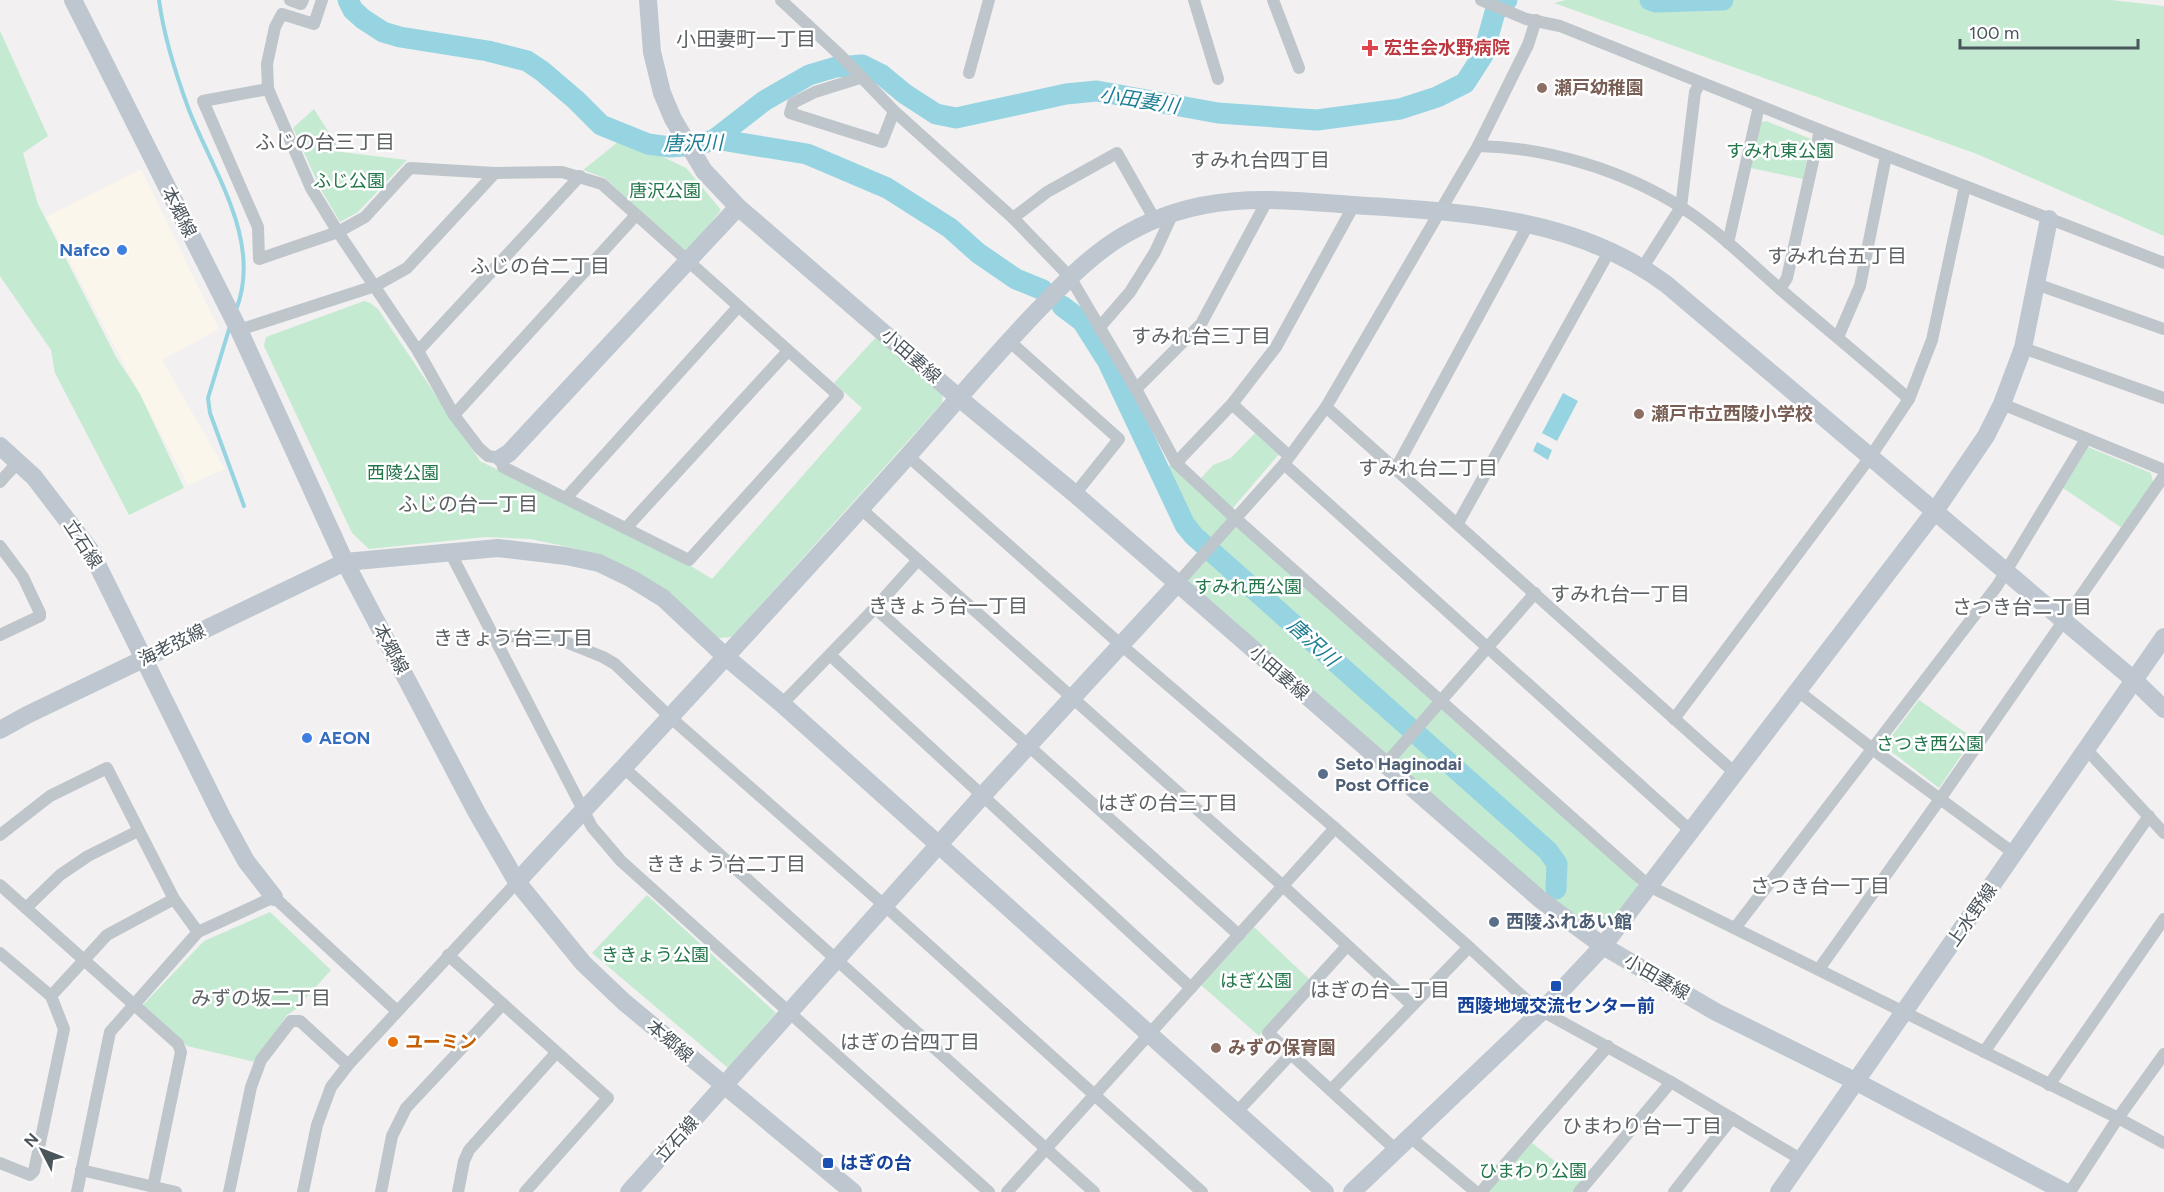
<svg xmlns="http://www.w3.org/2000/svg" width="2164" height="1192" font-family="Figtree,'Noto Sans JP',sans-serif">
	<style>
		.commercial { fill: #faf6ec }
		.green { fill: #c5ead2 }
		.water { fill: #97d4e2 }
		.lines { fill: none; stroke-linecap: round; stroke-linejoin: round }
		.stream { stroke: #97d4e2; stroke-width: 4 }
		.river { stroke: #97d4e2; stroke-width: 21 }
		.street { stroke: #bec5cb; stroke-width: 12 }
		.secondary { stroke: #bec7cf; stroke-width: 18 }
		.health-dot { fill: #e0444e; stroke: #fff; stroke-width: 2 }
		.education-dot { fill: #8d6e63; stroke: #fff; stroke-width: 2 }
		.shop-dot { fill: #3f7fe0; stroke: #fff; stroke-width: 2 }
		.service-dot { fill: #5c6f8a; stroke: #fff; stroke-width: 2 }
		.transit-dot { fill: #1a4fb4; stroke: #fff; stroke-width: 2 }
		.food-dot { fill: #e8710a; stroke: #fff; stroke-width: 2 }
		.labels { text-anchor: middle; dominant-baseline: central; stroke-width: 5; stroke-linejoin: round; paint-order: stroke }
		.health-label { font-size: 18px; font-weight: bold; fill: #be3a42; stroke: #fff; text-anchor: start }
		.education-label { font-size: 18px; font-weight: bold; fill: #785e54; stroke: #fff; text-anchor: start }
		.park-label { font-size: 18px; fill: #23754a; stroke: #fff }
		.street-label { font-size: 18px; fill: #4a545b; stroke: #fff }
		.shop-label { font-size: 18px; font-weight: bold; fill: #366cbe; stroke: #fff; text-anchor: end }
		.service-label { font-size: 18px; font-weight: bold; fill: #4e5e75; stroke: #fff; text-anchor: start }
		.transit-label { font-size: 18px; font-weight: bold; fill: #164399; stroke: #fff }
		.food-label { font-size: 18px; font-weight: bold; fill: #c56008; stroke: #fff; text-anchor: start }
		.neighbourhood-label { font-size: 20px; fill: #5d6164; stroke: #fff }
		.water-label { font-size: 20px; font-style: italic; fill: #1d7d93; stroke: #fff }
	</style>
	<rect width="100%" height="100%" fill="#f2f0f0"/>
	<!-- commercial -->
	<path class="commercial" d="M141,169L219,329L162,360L225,469L188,485L46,217Z"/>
	<!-- green -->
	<g class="green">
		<path d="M1566,0H2111L2164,6V236L1977,154L1554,3Z"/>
		<path d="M0,31L48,136L23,153L38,204L116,357L140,394L184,488L129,515L55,373L51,350L0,276Z"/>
		<path d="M314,109L341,152L407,160L358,212L340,222L320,188L293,128Z"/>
		<path d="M1766,121L1811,139L1803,179L1751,168L1761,122Z"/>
		<path d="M623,138L686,168L721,210L687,253L605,178L583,170Z"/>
		<path d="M364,301L370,303L378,309L480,461L686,563L712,579L862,408L834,383L879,334L943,390L942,403L732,637L719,638L634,573L574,548L530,539L485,537L369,549L352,533L264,346L266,337Z"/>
		<path d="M1255,433L1280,453L1226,516L1443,711L1637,881L1638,889L1607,927L1594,929L1572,916L1189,586L1188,577L1213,548L1190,527L1163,472L1170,465L1194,486L1213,465L1231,458Z"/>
		<path d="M2088,447L2151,473L2153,483L2122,528L2063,488Z"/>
		<path d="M1919,700L1973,738L1939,788L1888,749L1887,742Z"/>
		<path d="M647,895L776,1013L728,1068L592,953Z"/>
		<path d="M270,912L331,970L296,1009L287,1015L255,1062L187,1046L143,1005L204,941Z"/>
		<path d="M1254,927L1309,979L1259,1036L1201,985Z"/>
		<path d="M1531,1142L1581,1182L1572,1192H1487Z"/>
	</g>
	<!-- water -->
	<g class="water">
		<path d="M1563,393L1578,401L1557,441L1542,433Z"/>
		<path d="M1537,442L1552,450L1548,460L1533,451Z"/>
	</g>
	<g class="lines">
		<!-- stream -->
		<g class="stream">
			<path d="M159,0C164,38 176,75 189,110C213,172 263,241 236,310"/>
			<path d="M230,326L208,398L210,413L244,506"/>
		</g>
		<!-- river -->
		<g class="river">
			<path d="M348,0L353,10L363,19L383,32L400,37L488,51L527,61L542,71L576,100L601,125L648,144L670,147L699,145L715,139L807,154L887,188L950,228L978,253L1016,279L1043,290"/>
			<path d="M1650,0L1656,2L1723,0"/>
			<path d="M715,139L764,101L809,75L836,67L862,65L882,75L905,94L936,114L956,118L1066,94L1097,91L1218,113L1317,120L1400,109L1437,97L1465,83L1483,55L1495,12L1507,0"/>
			<path d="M1062,306L1082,321L1108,362L1185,525L1194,536L1548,851L1557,864L1556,889"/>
		</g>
		<!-- street -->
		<g class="street">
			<path d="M290,0L301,4L303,0"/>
			<path d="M781,0L841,56L894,111L1013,218L1070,277L1136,389L1176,463L1235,518L1649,886L2118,1118L2164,1143"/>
			<path d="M1194,0L1218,79"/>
			<path d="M1273,0L1299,68"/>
			<path d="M1481,0L1526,19L1560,26L1820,130L2164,263"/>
			<path d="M969,73L989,0"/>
			<path d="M860,78L815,92L793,103L790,113L882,142L894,111"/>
			<path d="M268,89L203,101L258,227L259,259L338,232L311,188L268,89L267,64L275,27L282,14L314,24L322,0"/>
			<path d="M1478,146C1546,147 1623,170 1681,207C1717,230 1748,261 1780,289C1823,326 1866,361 1909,399"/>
			<path d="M410,168L495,173L562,172L602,184L838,395L689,560L503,467L501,458L488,456L479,448L454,415L418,351L338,232L365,217Z"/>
			<path d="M1013,218L1047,192L1117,153L1155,220"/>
			<path d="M1728,243L1759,106"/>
			<path d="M1643,267L1681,207L1695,92L1700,83"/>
			<path d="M2036,284L2164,329"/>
			<path d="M1780,289L1787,278L1820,130"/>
			<path d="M1099,328L1130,292L1155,252L1173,213"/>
			<path d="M239,330L375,286L407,268L495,173"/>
			<path d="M1838,337L1860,286L1886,156"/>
			<path d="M1008,340L1119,439L1075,494"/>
			<path d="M2023,348L2164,398"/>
			<path d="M418,351L580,176"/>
			<path d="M1136,389L1201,324L1268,199"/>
			<path d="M1232,404L1289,456"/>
			<path d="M2002,404L2164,470"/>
			<path d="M1326,407L1735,773"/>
			<path d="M454,415L636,215"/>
			<path d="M908,456L1120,644L1335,828L1469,947L1533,1006L1671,1082L1802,1160"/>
			<path d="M1176,463L1232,404L1276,347L1354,205"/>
			<path d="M1284,464L1691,831"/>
			<path d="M1396,468L1529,223"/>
			<path d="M0,482L18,462"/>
			<path d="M566,498L738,307"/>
			<path d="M860,508L1283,886L1412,1005"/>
			<path d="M1458,523L1610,250"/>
			<path d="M626,528L788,351"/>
			<path d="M0,546L23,577L40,613V616L0,635"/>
			<path d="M450,552L592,827L621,861L989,1192"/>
			<path d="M1177,584L1284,464L1326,407L1478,146L1528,45L1536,20"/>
			<path d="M875,608L1239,935"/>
			<path d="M494,636L539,637L563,641L603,657L615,664L670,717L884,905L1202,1192"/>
			<path d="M830,655L1191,988"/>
			<path d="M1798,691L1883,757L2015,854"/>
			<path d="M782,704L875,608L918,560"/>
			<path d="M1674,719L1871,456L1909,399L1932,340L1965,186"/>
			<path d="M2087,750L2164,833"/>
			<path d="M1384,766L1535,593"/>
			<path d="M624,768L1094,1192"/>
			<path d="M0,835L50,796L107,768L174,899L198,932"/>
			<path d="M0,885L178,1044L181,1052L153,1187"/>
			<path d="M26,908L60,875L88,856L138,831"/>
			<path d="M1735,928L1997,586L2086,439"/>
			<path d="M1347,946L1268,1033L1395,1149"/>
			<path d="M0,953L51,996L64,1029L34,1171L30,1175L0,1163"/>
			<path d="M448,955L608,1098L525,1192"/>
			<path d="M1819,969L1940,799L2164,476"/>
			<path d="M51,996L107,935L174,899"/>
			<path d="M1984,1052L2149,816"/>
			<path d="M2049,1085L2164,919"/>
			<path d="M1331,1090L1469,947"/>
			<path d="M1236,1113L1291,1054"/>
			<path d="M1409,1136L1476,1192"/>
			<path d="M81,1170L176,1192"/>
			<path d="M77,1192L110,1032L198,932L274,897L397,1011"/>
			<path d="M229,1192L251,1087L261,1060L291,1021H300L348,1065"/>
			<path d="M303,1192L317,1125L331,1087L348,1065L517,882"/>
			<path d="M381,1192L392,1136L406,1108L503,1004"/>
			<path d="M458,1192L464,1161L469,1150L556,1053"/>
			<path d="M1007,1192L1335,828"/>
			<path d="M1481,1192L1608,1046"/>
			<path d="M1579,1192L1671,1082"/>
			<path d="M1674,1192L1732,1118"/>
			<path d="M2070,1192L2118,1118L2164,1054"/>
		</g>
		<!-- secondary -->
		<g class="secondary">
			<path d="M73,0L239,330L345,562L477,813L517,882L583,963L624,1002L853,1192"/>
			<path d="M648,0L652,52L662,93L673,119L704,171L738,207L959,398L1075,494L1541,900L1603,946L1716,1012L1855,1081L2065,1192"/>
			<path d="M0,446L34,477L90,550L222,817L246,861L274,897"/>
			<path d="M501,458L509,453L738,207"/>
			<path d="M0,730L27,715L345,562L498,548L566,556L599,563L632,579L663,598L726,657L782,704L1325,1192"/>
			<path d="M517,882C553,842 590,804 626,765C717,666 808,568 897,468C946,414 992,357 1043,305C1068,279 1094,252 1126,234C1206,188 1281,200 1368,206C1473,213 1578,219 1666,284L2134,680L2164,709"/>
			<path d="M629,1192L983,795L1177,584"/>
			<path d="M1352,1192L1541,1012L1603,946L1935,511L1986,436L2002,404L2023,348L2049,219"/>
			<path d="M1779,1192L2164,637"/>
		</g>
	</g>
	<!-- markers -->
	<path class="health-dot" d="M1367 39h6v6h6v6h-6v6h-6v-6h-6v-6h6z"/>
	<g class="education-dot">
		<circle cx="1542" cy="88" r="6"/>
		<circle cx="1639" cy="414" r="6"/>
		<circle cx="1216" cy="1048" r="6"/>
	</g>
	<g class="shop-dot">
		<circle cx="122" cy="250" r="6"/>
		<circle cx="307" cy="738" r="6"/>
	</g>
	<g class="service-dot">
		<circle cx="1323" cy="774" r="6"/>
		<circle cx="1494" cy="922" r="6"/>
	</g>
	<g class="transit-dot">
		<rect x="1550" y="980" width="12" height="12" rx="3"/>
		<rect x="822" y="1157" width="12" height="12" rx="3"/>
	</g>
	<circle class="food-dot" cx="393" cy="1042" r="6"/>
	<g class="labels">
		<!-- health labels -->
		<g class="health-label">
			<text x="1384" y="48">宏生会水野病院</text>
		</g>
		<!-- education labels -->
		<g class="education-label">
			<text x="1554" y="88">瀬戸幼稚園</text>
			<text x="1651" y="414">瀬戸市立西陵小学校</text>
			<text x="1228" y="1048">みずの保育園</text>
		</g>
		<!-- park labels -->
		<g class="park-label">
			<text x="1780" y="151">すみれ東公園</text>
			<text x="349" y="181">ふじ公園</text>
			<text x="665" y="191">唐沢公園</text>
			<text x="403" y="473">西陵公園</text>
			<text x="1248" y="587">すみれ西公園</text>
			<text x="1930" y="744">さつき西公園</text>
			<text x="655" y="955">ききょう公園</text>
			<text x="1256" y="981">はぎ公園</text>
			<text x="1533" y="1171">ひまわり公園</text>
		</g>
		<!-- street labels -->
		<g class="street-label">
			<text transform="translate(179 212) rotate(63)">本郷線</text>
			<text transform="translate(911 356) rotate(41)">小田妻線</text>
			<text transform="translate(83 544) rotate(57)">立石線</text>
			<text transform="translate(172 645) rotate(-26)">海老弦線</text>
			<text transform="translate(391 649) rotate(62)">本郷線</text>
			<text transform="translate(1279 673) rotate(41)">小田妻線</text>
			<text transform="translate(1972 915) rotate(-55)">上水野線</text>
			<text transform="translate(1657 977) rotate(30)">小田妻線</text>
			<text transform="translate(670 1041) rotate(40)">本郷線</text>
			<text transform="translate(677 1139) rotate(-48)">立石線</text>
		</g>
		<!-- shop labels -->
		<g class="shop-label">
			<text x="110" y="250">Nafco</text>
			<text x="319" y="738" text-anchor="start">AEON</text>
		</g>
		<!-- service labels -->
		<g class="service-label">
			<text x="1335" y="764">Seto Haginodai<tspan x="1335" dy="21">Post Office</tspan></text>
			<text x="1506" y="922">西陵ふれあい館</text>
		</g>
		<!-- transit labels -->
		<g class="transit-label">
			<text x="1556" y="1006">西陵地域交流センター前</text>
			<text x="840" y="1163" text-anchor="start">はぎの台</text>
		</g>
		<!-- food labels -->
		<g class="food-label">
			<text x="405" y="1042">ユーミン</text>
		</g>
		<!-- neighbourhood labels -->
		<g class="neighbourhood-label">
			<text x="746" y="39">小田妻町一丁目</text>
			<text x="325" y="142">ふじの台三丁目</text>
			<text x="1260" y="160">すみれ台四丁目</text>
			<text x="1837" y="256">すみれ台五丁目</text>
			<text x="540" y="266">ふじの台二丁目</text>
			<text x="1201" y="336">すみれ台三丁目</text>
			<text x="1428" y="468">すみれ台二丁目</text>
			<text x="468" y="504">ふじの台一丁目</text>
			<text x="1620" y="594">すみれ台一丁目</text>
			<text x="948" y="606">ききょう台一丁目</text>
			<text x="2022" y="607">さつき台二丁目</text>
			<text x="513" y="638">ききょう台三丁目</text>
			<text x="1168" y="803">はぎの台三丁目</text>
			<text x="726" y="864">ききょう台二丁目</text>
			<text x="1820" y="886">さつき台一丁目</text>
			<text x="1380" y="990">はぎの台一丁目</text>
			<text x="261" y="998">みずの坂二丁目</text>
			<text x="910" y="1042">はぎの台四丁目</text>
			<text x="1642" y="1126">ひまわり台一丁目</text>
		</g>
		<!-- water labels -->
		<g class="water-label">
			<text transform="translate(1139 100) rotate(9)">小田妻川</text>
			<text transform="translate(693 143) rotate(-1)">唐沢川</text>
			<text transform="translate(1313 642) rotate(42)">唐沢川</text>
		</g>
	</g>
	<!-- north arrow -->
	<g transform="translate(42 1150) rotate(312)" stroke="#ffffff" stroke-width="4.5" paint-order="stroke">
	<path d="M0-4.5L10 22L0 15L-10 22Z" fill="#4a545b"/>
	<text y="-9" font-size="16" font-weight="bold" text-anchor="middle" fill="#4a545b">N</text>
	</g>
	<!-- scale -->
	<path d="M1960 39v9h178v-9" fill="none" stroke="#4a545b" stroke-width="3"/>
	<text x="1969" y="39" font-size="18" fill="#4a545b" stroke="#ffffff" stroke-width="4.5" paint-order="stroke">100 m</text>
</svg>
